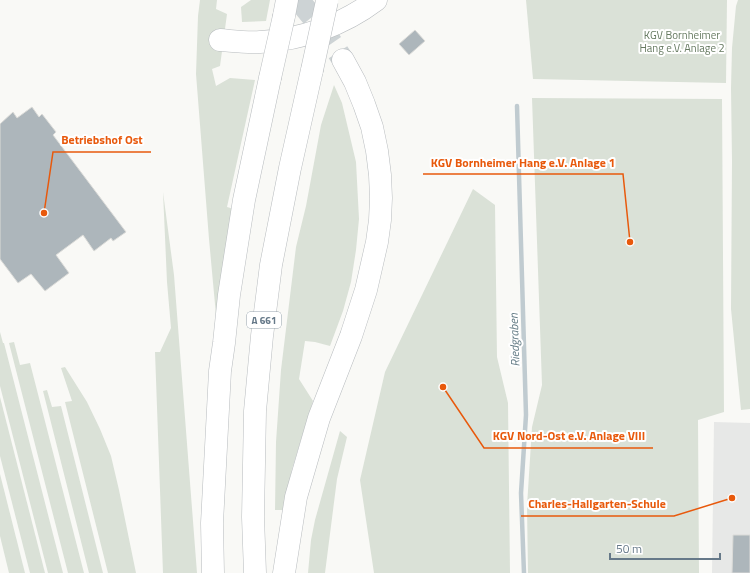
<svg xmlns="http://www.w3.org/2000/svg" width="750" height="573" font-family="'Titillium Web',sans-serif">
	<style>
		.built { fill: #e7e8e7 }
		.green { fill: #dae1d7 }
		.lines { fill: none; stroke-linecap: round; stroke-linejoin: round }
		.stream { stroke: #c0cbd0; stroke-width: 4.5 }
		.building { fill: #adb6bb; stroke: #dbdbd8 }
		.highway-tunnel { stroke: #cdd3d5; stroke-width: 22; stroke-dasharray: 22 11; stroke-linecap: butt }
		.highway-casing { stroke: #b8bcbf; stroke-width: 23 }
		.highway { stroke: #fff; stroke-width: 22 }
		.highway-bridge-casing { stroke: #b8bcbf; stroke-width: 23; stroke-linecap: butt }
		.highway-bridge { stroke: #fff; stroke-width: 22 }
		.labels { text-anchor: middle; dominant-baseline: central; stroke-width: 4; stroke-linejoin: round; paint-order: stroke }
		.shield { fill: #fff; stroke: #94a1ac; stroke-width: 1 }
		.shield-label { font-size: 10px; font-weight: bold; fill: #667989 }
		.park-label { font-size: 11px; fill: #667a61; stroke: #fff }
		.water-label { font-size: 12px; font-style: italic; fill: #627a84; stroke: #fff }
		.leader { fill: none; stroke: #e8590c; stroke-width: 1.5 }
		.callout-dot { fill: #e8590c; stroke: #fff; stroke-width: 1.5 }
		.callout-label { font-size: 12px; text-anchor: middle; font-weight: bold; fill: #e8590c; stroke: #fff; stroke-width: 4; stroke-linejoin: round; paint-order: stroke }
	</style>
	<rect width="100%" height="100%" fill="#f9f9f6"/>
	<!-- built -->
	<path class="built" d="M714,422L750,423V573H712Z"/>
	<!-- green -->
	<g class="green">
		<path d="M200,0H217L216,9L227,14L220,66L212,69L216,86L230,78L255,80L227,207L234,209L217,326L209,239L196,74L198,16Z"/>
		<path d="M251,0H270L266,21L242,22L241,7Z"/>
		<path d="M526,0H727L726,83L533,79Z"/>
		<path d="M738,0H750V409L741,410L731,309L732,161L731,88L732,48L736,6Z"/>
		<path d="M334,85L342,103L356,162L359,219L356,250L351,282L343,311L330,346L315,342L305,341L299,379L313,401L292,469L284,510H275L276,442L281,370L296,247L306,206L321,125Z"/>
		<path d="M532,98L722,99L724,412L698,420L699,573H528L527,506L532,427L542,385Z"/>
		<path d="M473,189L495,205L497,357L508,403L510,573H374L360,480L385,372Z"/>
		<path d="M163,192L174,275L197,573H163L155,352H160L171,328L167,282Z"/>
		<path d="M0,332L3,343H4L63,573H48L0,386Z"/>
		<path d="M14,342L20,365L30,363L84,573H68L9,343Z"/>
		<path d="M65,367L87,402L100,429L111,456L119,490L136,573H108L65,402L72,401L61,368Z"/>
		<path d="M47,390L52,407L61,406L103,573H89L43,391Z"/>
		<path d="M0,397L45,573H30L0,456Z"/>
		<path d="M340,431L347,437L337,479L325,573H308L311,540L315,520Z"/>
		<path d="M0,474L25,573H9L0,536Z"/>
	</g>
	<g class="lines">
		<!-- stream -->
		<path class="stream" d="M517,106L526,415L521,493L524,573"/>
	</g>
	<!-- building -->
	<g class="building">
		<path d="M415,30L425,41L409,55L399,44Z"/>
		<path d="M32,107L39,117L42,114L56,132L53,135L126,232L113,241L111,238L94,251L83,235L56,255L69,273L45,291L31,274L18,283L0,259V124L13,112L17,118Z"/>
		<path d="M733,535H750V573H732Z"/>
	</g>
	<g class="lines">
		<!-- highway-tunnel -->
		<path class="highway-tunnel" d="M298,0C316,20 329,38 343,60"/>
		<defs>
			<g id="highway">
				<path d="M284,16L287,0"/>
				<path d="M220,40C233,41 246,43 260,42C301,40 343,25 376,0"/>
				<path d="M213,573L212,523L220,371L224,343L229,295L244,200L270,78"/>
				<path d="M255,573L253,517L255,411L262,336L271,265L290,168L312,70"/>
				<path d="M284,573L296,497L319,418L351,336L366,290L377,242L380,220L381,198L380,175L377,151L372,127L364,104L355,82L343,60"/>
			</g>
		</defs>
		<!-- highway casing -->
		<use href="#highway" class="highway-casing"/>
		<!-- highway -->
		<use href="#highway" class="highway"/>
		<defs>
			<g id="highway-bridge">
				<path d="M312,70L327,1"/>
				<path d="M270,78L284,16"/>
			</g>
		</defs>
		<!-- highway-bridge casing -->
		<use href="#highway-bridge" class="highway-bridge-casing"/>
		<!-- highway-bridge -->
		<use href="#highway-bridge" class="highway-bridge"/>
	</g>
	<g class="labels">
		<!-- shield labels -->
		<rect class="shield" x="247" y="312" width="34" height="16" rx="3"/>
		<g class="shield-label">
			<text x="264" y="320">A 661</text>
		</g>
		<!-- park labels -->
		<g class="park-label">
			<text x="682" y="35">KGV Bornheimer<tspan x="682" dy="13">Hang e.V. Anlage 2</tspan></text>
		</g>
		<!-- water labels -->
		<g class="water-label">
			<text transform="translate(514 340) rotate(-92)">Riedgraben</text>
		</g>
	</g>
	<!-- callouts -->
	<path class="leader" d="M44 213L53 152H151M630 242L623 174H423M443 387L484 448H653M732 498L674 516H521"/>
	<g class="callout-dot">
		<circle cx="44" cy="213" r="4"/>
		<circle cx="630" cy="242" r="4"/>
		<circle cx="443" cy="387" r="4"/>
		<circle cx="732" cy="498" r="4"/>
	</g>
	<g class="callout-label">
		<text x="102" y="144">Betriebshof Ost</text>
		<text x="523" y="167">KGV Bornheimer Hang e.V. Anlage 1</text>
		<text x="569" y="440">KGV Nord-Ost e.V. Anlage VIII</text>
		<text x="597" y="508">Charles-Hallgarten-Schule</text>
	</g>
	<!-- scale -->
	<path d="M610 553v6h110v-6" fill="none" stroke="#667989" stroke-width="2"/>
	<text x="616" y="553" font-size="12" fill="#667989" stroke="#ffffff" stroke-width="3" paint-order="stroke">50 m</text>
</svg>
